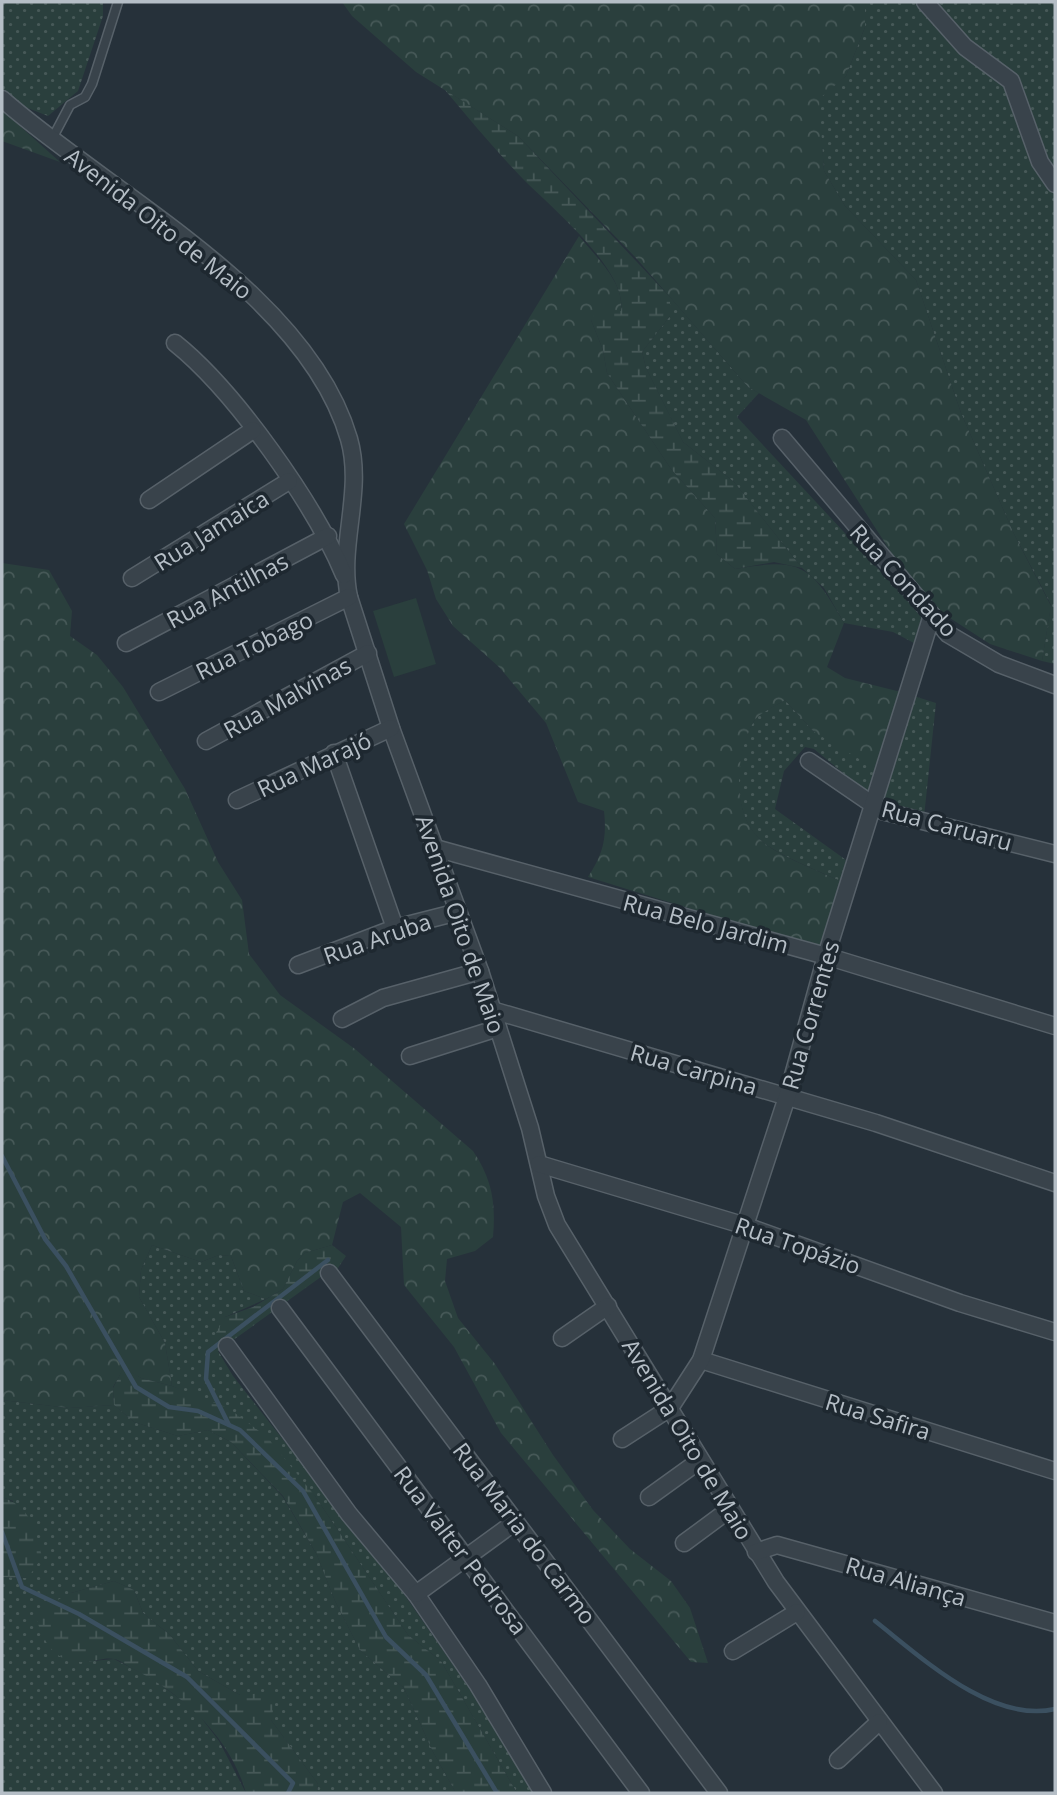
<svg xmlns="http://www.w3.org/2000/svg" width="1057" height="1795" font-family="'Open Sans',sans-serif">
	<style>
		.grass { fill: url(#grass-dots) }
		.forest { fill: url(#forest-crowns) }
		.wetland { fill: url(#wetland-marsh) }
		.pitch { fill: #2a3f3d }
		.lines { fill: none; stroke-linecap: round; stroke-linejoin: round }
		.stream { stroke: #3b5060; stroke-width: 4.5 }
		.service-casing { stroke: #576169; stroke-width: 11 }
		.minor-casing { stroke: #576169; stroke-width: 19 }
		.service { stroke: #39434b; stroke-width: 8 }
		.minor { stroke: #39434b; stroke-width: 16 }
		.labels { text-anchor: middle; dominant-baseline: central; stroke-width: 7; stroke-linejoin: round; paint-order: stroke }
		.street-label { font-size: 23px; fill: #b5bec6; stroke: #1e2830 }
	</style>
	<defs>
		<pattern id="grass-dots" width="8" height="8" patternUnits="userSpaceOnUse" patternTransform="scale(1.75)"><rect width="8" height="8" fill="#2a3f3d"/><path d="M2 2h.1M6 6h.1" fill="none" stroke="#475958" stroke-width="1.8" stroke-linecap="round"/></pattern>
		<pattern id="forest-crowns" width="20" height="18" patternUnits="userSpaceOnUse" patternTransform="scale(1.75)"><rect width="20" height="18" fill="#2a3f3d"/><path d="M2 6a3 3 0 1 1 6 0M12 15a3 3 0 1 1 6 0" fill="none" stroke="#475958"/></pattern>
		<pattern id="wetland-marsh" width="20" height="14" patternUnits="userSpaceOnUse" patternTransform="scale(1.75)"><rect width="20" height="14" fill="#2a3f3d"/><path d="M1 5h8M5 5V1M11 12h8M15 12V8" fill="none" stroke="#475958"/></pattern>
	</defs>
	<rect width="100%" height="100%" fill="#26313a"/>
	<!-- grass -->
	<g class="grass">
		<path d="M2,2H103V16L78,91L48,116L2,98Z"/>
		<path d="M865,2H1055V664L1042,661L1051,605L1014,534L961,413L916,280L845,206L824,171L818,98L846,76L865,27Z"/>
		<path d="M670,297L748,387L759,393L737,417L922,616L914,643L893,632L844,623L824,588L802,568L734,482L683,442L646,368L642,352L670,316Z"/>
		<path d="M901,692L936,703L924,817L882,805L814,749L805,747L784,771L775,809L846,860L840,881C819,871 778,855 763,842C730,815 734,754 754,721C759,712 776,706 785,700L814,732Z"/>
		<path d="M152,1245L201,1262L219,1255L231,1256L244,1291L266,1299L225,1317L218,1351L233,1376L397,1584L522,1765L536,1793H517L441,1661L408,1635L315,1496L199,1398L172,1386L165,1343L139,1297L141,1270Z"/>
		<path d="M2,1400L69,1408L114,1405L134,1422L178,1436L208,1430L231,1442L283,1497L317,1555L335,1601L360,1650L404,1688L433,1752L456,1793H317L318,1784L271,1720L240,1695L198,1671L170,1635L143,1613L134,1590L114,1581L71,1593L82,1662L114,1659L153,1679L196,1711L219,1741L246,1793H2V1577L28,1578L13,1501L2,1497Z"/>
	</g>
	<!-- forest -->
	<g class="forest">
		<path d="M342,2H865V27L846,76L819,99L824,171L845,206L916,280L961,413L1014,534L1051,606L1042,661L990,644L936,609L905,574L806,420L748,387L636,258L518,136L416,72L352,16Z"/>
		<path d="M2,110L60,162L2,141Z"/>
		<path d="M579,236C596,257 625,283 621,311L591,320L603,350L607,373L671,469L715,518L717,554L735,569C802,557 811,566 844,623L827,667L845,678L901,692L876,769L814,732L785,700C776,706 759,713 754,721C735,754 730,815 763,842C779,856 819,871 840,881L821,949L588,877C603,854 607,839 604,811L578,802L546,723L499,667L453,626L436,599L427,570L404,524Z"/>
		<path d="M2,563L49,570L72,611L70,636L97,655L123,687L185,789L218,862L242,900L249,954L280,995L355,1049L473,1151C492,1179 496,1203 493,1237L475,1251L447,1259L445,1281L458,1318L495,1364L553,1455L593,1510L630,1549L671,1581L690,1608L708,1663L691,1662L501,1433L454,1347L404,1285L401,1227L360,1193L343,1202L332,1245L305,1253L297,1261L283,1289L266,1299L244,1291L231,1256L219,1255L201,1262L152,1245L141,1270L139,1297L165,1343L172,1386L141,1378L124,1368L113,1387L114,1405L69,1408L2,1400Z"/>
	</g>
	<!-- wetland -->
	<g class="wetland">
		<path d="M445,90L518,136L670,297V316L642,352L646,368L683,442L734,482L802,568L774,562L735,569L717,554L715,518L671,469L607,373L603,350L591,320L598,309L621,311C628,271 551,207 524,180C496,151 470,120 445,90Z"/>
		<path d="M332,1245L346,1256L336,1271L332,1269L218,1351L213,1338L225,1317L253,1307L283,1289L297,1261L305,1253Z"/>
		<path d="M124,1367L141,1378L172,1386L228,1408L267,1437L315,1496L408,1635L441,1661L517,1793H456L433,1752L404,1688L360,1650L335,1601L317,1555L283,1496L231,1442L208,1430L178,1436L134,1422L114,1405L113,1388Z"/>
		<path d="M2,1497C31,1507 35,1529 42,1557L28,1578L2,1577Z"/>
		<path d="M114,1581L134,1590L143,1613L170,1635L198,1671L240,1695L277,1692L271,1720L318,1784L317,1793H246C231,1738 182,1693 133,1669C127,1666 120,1660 114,1659C106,1657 95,1661 87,1662C51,1664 43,1639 34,1612L71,1593Z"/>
	</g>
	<!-- pitch -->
	<path class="pitch" d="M416,598L436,664L394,677L373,611Z"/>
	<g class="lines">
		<!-- stream -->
		<g class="stream">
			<path d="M2,1156L45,1239L66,1266L136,1387L169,1407L198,1411L240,1430L303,1491L386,1637L426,1675L497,1793"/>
			<path d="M229,1425L206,1379L208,1352L328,1260"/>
			<path d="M2,1532L22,1587L79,1614L187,1677L293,1783L288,1793"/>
			<path d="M875,1621C921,1657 992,1724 1055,1709"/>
		</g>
		<defs>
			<path id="service" d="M52,139L70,105L85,97L92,84L118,2"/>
			<g id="minor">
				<path d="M925,2L965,47L1011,81L1040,162L1055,184"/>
				<path d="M2,99C111,195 307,293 349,439C364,491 338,546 349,597L391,728L480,971L530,1128L546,1196L557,1225L776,1582L934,1793"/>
				<path d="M175,343C235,391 315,505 344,575"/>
				<path d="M782,438L948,634L999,664L1055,685"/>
				<path d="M149,500L253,430"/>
				<path d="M132,578L289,481"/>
				<path d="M126,643L328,536"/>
				<path d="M159,692L349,597"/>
				<path d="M206,741L368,653"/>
				<path d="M334,753L395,928"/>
				<path d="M809,761L882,811L1055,854"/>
				<path d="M237,800L391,728"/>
				<path d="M435,848L826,956L1055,1026"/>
				<path d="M298,965L395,928L458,912"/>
				<path d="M492,1010L876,1123L1055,1183"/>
				<path d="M342,1019L383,998L480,971"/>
				<path d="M410,1056L498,1028"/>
				<path d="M539,1164L746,1226L960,1303L1055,1332"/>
				<path d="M329,1273L719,1793"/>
				<path d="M280,1308L641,1793"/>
				<path d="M562,1338L608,1306"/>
				<path d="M227,1346L349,1514L416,1594L478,1685L543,1793"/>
				<path d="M701,1360L1055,1471"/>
				<path d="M622,1439L670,1408L701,1360L787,1097L826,956L932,615"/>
				<path d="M649,1497L699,1461"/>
				<path d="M684,1543L730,1509"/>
				<path d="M756,1552L777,1545L1055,1623"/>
				<path d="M416,1594L515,1522"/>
				<path d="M733,1651L797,1612"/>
				<path d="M838,1760L879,1722"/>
			</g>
		</defs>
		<!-- service casing -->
		<use href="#service" class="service-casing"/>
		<!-- minor casing -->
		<use href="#minor" class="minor-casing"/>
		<!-- service -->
		<use href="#service" class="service"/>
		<!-- minor -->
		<use href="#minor" class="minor"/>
	</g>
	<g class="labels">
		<!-- street labels -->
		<g class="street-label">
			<text transform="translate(159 223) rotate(38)">Avenida Oito de Maio</text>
			<text transform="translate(211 530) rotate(-32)">Rua Jamaica</text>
			<text transform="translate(904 580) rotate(47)">Rua Condado</text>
			<text transform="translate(227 590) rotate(-28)">Rua Antilhas</text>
			<text transform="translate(254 645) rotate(-26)">Rua Tobago</text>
			<text transform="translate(287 697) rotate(-29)">Rua Malvinas</text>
			<text transform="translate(314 764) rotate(-25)">Rua Marajó</text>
			<text transform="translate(947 825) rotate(15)">Rua Caruaru</text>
			<text transform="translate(706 923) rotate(15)">Rua Belo Jardim</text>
			<text transform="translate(461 924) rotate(71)">Avenida Oito de Maio</text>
			<text transform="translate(377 938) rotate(-19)">Rua Aruba</text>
			<text transform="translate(810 1015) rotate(-74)">Rua Correntes</text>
			<text transform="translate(694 1069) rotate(16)">Rua Carpina</text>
			<text transform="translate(798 1245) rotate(19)">Rua Topázio</text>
			<text transform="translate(878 1416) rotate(17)">Rua Safira</text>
			<text transform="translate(688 1439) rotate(59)">Avenida Oito de Maio</text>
			<text transform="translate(525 1533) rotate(53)">Rua Maria do Carmo</text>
			<text transform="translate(461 1550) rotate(53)">Rua Valter Pedrosa</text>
			<text transform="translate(906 1581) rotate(16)">Rua Aliança</text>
		</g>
	</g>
	<!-- border -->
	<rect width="1057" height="1795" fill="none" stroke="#b5bec6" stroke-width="7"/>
</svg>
